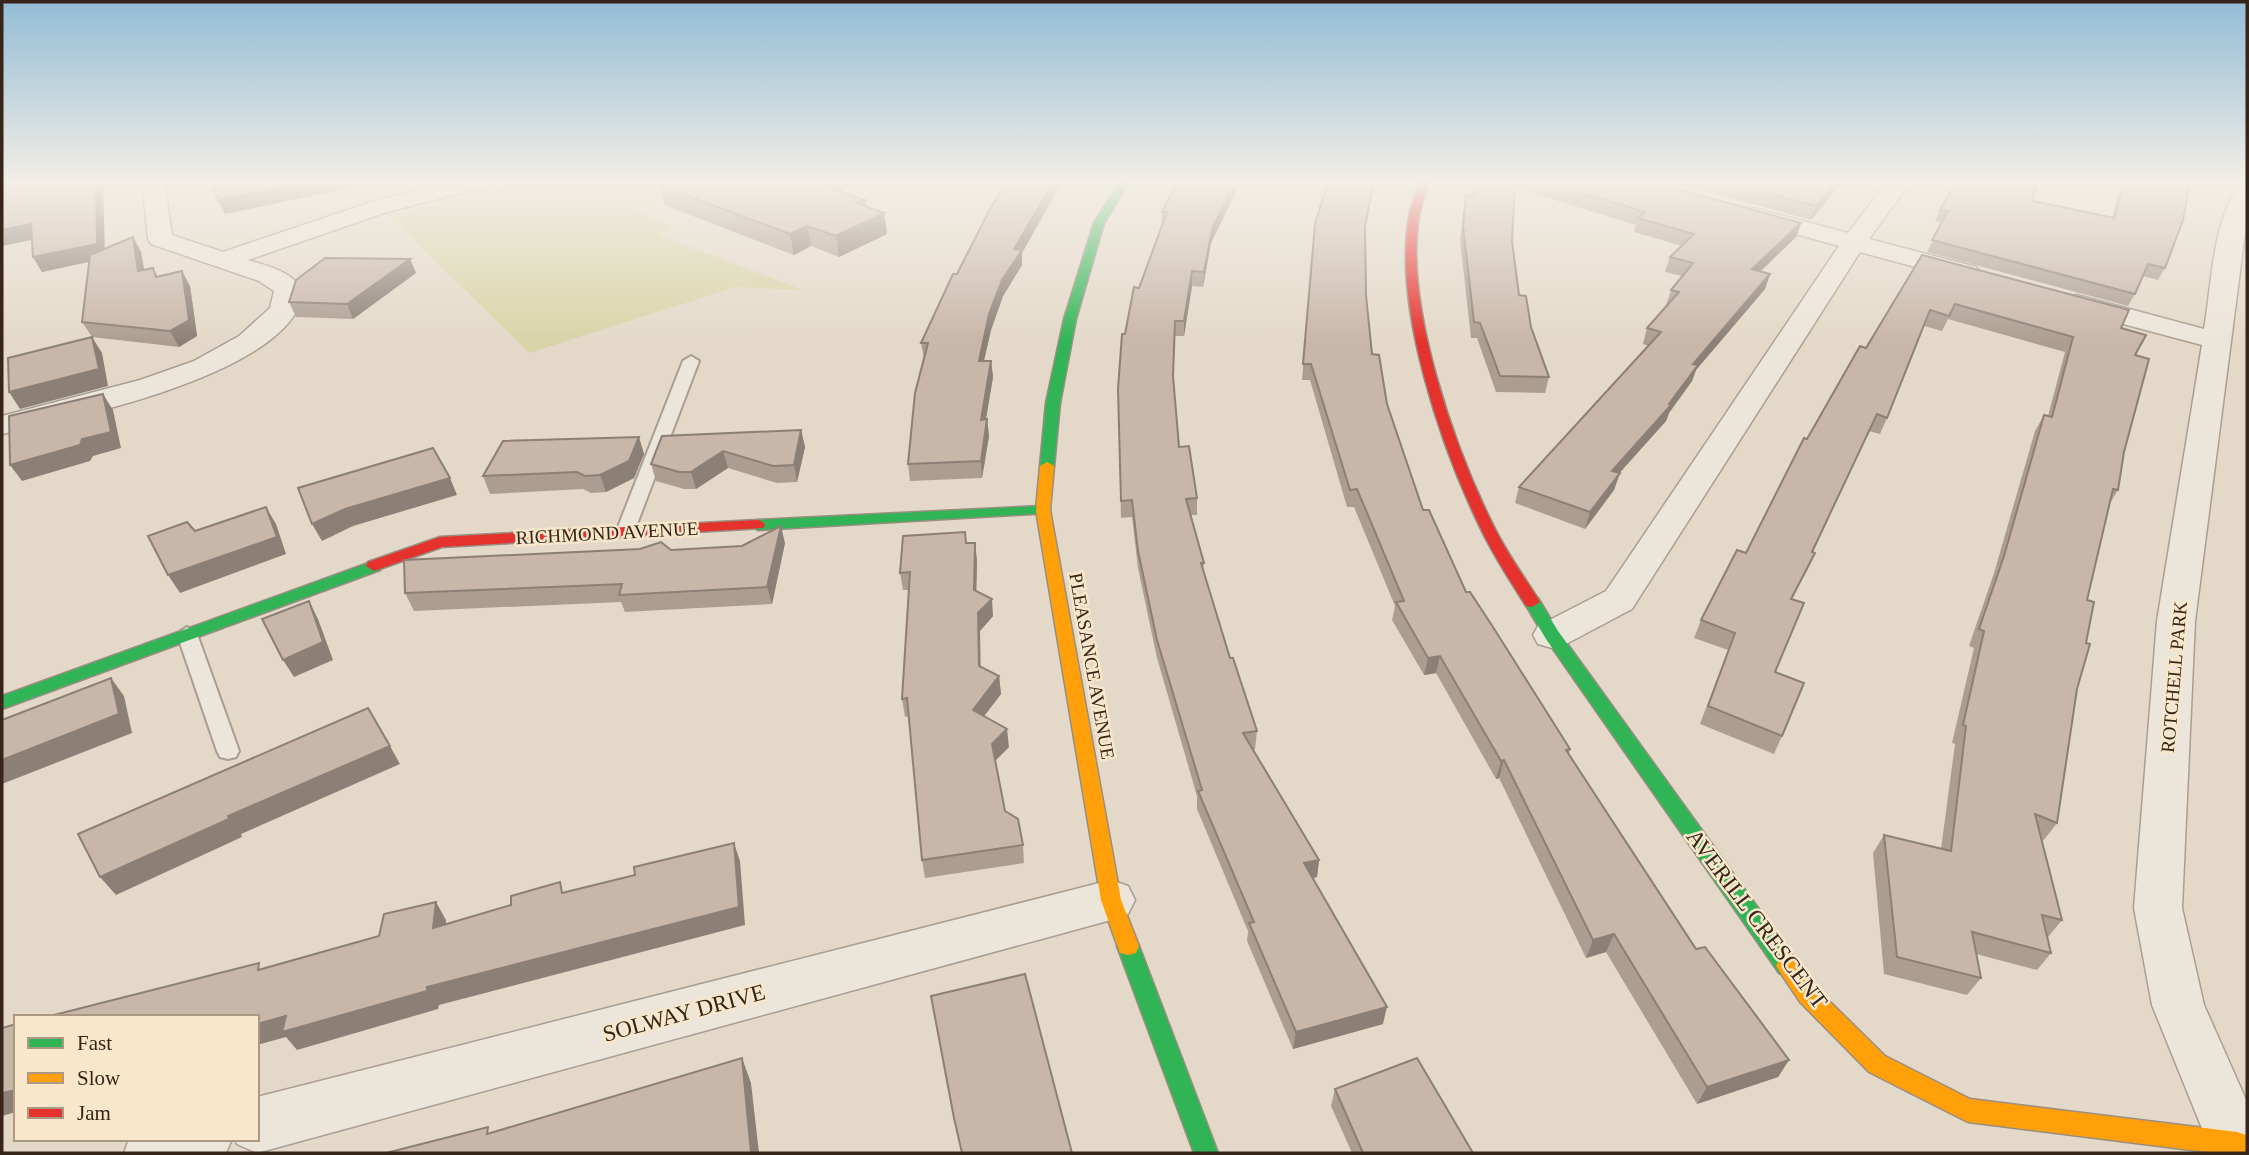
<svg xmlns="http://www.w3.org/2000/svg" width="2249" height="1155" font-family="Georgia,serif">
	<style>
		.green { fill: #d8d4a8 }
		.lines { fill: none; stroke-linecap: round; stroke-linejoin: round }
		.lane-casing { stroke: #a99e92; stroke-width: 4 }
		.street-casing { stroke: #a99e92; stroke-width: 3 }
		.fast-casing { stroke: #988e82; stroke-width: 3 }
		.slow-casing { stroke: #988e82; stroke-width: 3 }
		.jam-casing { stroke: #988e82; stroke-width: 3 }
		.lane { fill: #ece5da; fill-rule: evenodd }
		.street { fill: #ece5da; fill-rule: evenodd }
		.fast { fill: #30b455; fill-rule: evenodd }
		.slow { fill: #ff9f0a; fill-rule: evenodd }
		.jam { fill: #e5322d; fill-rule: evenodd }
		.wall { fill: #ac9d90 }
		.shaded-wall { fill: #8c7f76 }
		.building { fill: #c8b6a8; stroke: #8c7f76; stroke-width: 2 }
		.labels { text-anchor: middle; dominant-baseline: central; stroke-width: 5; stroke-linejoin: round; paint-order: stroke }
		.street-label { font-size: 19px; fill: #37251a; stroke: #f8e7cb }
		.near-street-label { font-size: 23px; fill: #37251a; stroke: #f8e7cb }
	</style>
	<rect width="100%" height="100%" fill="#e4d9c8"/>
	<!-- green -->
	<path class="green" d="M523,181H685L692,187L634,211L676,227L659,235L803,290L735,287L529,353L389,215Z"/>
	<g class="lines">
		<defs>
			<g id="lane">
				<path d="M691,356L699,361L634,532L625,538L618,536L616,532L683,361Z"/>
				<path d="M187,627L197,634L239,751L236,757L228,759L220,757L217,751L177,634Z"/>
			</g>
			<g id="street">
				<path d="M142,181H164L172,235L223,252L371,202L453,181H492L489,186L387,212L248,260C267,266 290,271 301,288C300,296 299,307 295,314C253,380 76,418 2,434V416L140,380L194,361L239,336L270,308L274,291L259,281L151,244L148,239Z"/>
				<path d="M1888,181H1911L1869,239L1976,267L1980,273L1976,279L1967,281L1860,252L1632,609L1566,644L1552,648L1538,644L1533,635L1538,626L1606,591L1839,246L1745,220L1741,215L1745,210L1753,208L1848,233Z"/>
				<path d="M2247,183V217L2195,621L2182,908L2204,1005L2247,1102V1153H2212L2152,1005L2134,908L2157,621L2202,345L2067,309L2063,303L2067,297L2077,295L2204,329C2212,283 2212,224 2239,185Z"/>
				<path d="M1111,880L1128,886L1135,900L1128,914L1111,920L257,1153L237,1144L235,1139H257V1097Z"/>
				<path d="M129,1139H232L226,1153H124Z"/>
			</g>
			<g id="fast">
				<path d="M1120,181H1130L1104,223L1076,319L1060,403L1054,466L1047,470L1042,469L1040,466L1046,403L1064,319L1094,223Z"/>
				<path d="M1043,506L1050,510L1048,513L758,530L751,525L758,520Z"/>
				<path d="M374,561L380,562L382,566L380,570L2,709V696Z"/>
				<path d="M1532,597L1538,598L1558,631L1795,959L1798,966L1795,973L1787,976L1779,973L1546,639L1524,602Z"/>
				<path d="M1128,937L1136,939L1139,946L1218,1153H1194L1117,946L1120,939Z"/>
			</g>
			<g id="slow">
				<path d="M1047,462L1054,466L1050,510L1121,900L1139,946L1136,953L1128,955L1120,953L1101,900L1036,510L1040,466Z"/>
				<path d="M1787,956L1795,959L1816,988L1885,1056L1970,1099L2237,1132L2246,1135V1153H2215L1968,1122L1960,1118L1869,1072L1800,1002L1776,966L1779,959Z"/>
			</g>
			<g id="jam">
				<path d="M1420,181H1430C1426,193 1421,205 1419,217C1404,306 1455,450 1495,529C1508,555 1525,578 1540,602L1532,607L1526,606C1510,580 1493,555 1480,527C1441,447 1393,306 1409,217C1411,205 1416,193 1420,181Z"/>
				<path d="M758,520L763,522L765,525L763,528L442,547L374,571L366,566L368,562L440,537Z"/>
			</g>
		</defs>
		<!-- lane casing -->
		<use href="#lane" class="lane-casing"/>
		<!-- street casing -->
		<use href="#street" class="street-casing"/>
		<!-- fast casing -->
		<use href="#fast" class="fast-casing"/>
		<!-- slow casing -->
		<use href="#slow" class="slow-casing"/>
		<!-- jam casing -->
		<use href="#jam" class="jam-casing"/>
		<!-- lane -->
		<use href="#lane" class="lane"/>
		<!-- street -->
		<use href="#street" class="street"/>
		<!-- fast -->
		<use href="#fast" class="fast"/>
		<!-- slow -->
		<use href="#slow" class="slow"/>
		<!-- jam -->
		<use href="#jam" class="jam"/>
	</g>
	<!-- wall -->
	<g class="wall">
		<path d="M2,181L105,248L133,237L141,252L144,270L153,268L158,277L182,271L190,286L197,336L179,347L92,337L82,322L89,262L42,272L33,257L32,240L2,246Z"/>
		<path d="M667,181H860L839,191L866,207L884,213L887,234L839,257L811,246L794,255L664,205L659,185Z"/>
		<path d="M1008,181H1059V187L1022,253V265L1003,296L991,330L984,361H991L993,377L986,419H987L989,436L982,478L910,481L908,464L924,358L921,343L957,274Z"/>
		<path d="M1177,181H1241L1211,243L1203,287L1192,286L1184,336H1175L1173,377L1179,447L1197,498V515H1190L1204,563L1203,571L1230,658L1257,731L1255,749L1253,750L1319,860L1317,877L1312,878L1383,1024L1293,1049L1247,941L1248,931L1197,809V796L1157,658L1138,568L1132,517L1121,518L1118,389L1125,334L1139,288L1161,226L1162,212Z"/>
		<path d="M1476,181H1648L1801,223L1796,237L1760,272L1770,274L1765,289L1696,370L1692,381L1669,413L1666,421L1619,473L1614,490L1585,529L1515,503L1519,487L1649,346L1643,344L1647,328L1667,305H1666L1671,290L1682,276L1665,272L1670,257L1682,246L1634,232L1636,225L1515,188L1512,241L1519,295L1549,377L1545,393L1496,392L1477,338H1471L1460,240L1466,195L1472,196Z"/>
		<path d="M1667,181H1843L1811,220Z"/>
		<path d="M2122,181H2190L2165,268L2158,280L2143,276L2135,294L2128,306L1927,252L1942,223L1935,221L1940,210L2033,201L2112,218Z"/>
		<path d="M1373,189L1365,230L1366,295L1372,354L1387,404L1423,510L1466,592L1570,749L1569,754L1696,949L1789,1060L1778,1077L1697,1104L1606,952L1586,958L1499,778L1496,779L1436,673L1424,675L1392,620L1395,606L1354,507H1347L1310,380H1302L1315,224Z"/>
		<path d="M1922,255L2121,328L2135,355L2124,452L2118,490L2109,505L2087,600L2077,689L2057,823L2044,840L2041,839L2062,920L2048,937L2051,953L2037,970L1976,954L1981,978L1967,995L1884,974L1873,853L1884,835L1941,849L1955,744L1952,743L1974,648L1969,646L1994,573L2035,431L2044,415L2048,416L2065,352L1948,319L1942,331L1924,326L1887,418L1880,434L1869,431L1812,552L1815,553L1792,599L1775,672L1782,736L1774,754L1700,724L1728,650L1694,638L1701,620L1746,553L1807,439L1866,348Z"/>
		<path d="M410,259L416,273L353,319L296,317L289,302Z"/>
		<path d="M801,430L805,447L797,482L777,483L728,468L696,489H684L656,481L651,464Z"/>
		<path d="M644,454L634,478L606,492L591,493L583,489L490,494L483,476Z"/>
		<path d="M785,543L772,604L625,612L621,602L414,611L405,593Z"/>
		<path d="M966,543L977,560L976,591L993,616L980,631V667L999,676L1001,694L984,716L1009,747L995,761L1005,811L1023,845L1024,863L925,878L922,860L909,716L905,717L902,699L909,590H903L900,573Z"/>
		<path d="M1335,1089L1473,1153H1352L1331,1106Z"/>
	</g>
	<!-- shaded-wall -->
	<g class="shaded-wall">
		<path d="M96,181H103L105,258L42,272L33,257Z"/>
		<path d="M309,181H382L225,214L218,200Z"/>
		<path d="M812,181H860L815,201Z"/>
		<path d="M1054,181H1059V187L1022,253V265L1003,296L991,330L980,377L979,361L989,314L1014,249Z"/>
		<path d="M1235,181H1241L1211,243L1203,287L1204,272L1212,229Z"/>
		<path d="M1837,181H1843L1811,220L1816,206Z"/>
		<path d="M865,200L867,220L856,203Z"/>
		<path d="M884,213L887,234L839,257L836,236Z"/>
		<path d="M1801,223L1796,237L1747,284L1752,269Z"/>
		<path d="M31,224L39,238L2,246V230Z"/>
		<path d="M807,226L811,246L794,255L790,234Z"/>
		<path d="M133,237L141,252L147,286L138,271Z"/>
		<path d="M410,259L416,273L353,319L347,304Z"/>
		<path d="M182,271L190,286L197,336L179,347L170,331Z"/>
		<path d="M1192,271V286L1184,336V321Z"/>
		<path d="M1770,274L1765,289L1696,370L1692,381L1669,413L1666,421L1607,487L1612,471L1669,404L1693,364Z"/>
		<path d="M92,337L102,353L108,386L20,409L9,392Z"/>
		<path d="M991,361L993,377L983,436L981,420Z"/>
		<path d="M103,394L113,410L121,448L93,456L90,461L22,481L10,465Z"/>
		<path d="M987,419L989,436L982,478L981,461Z"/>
		<path d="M801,430L805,447L797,482L794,465Z"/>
		<path d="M639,437L644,454L634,478L606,492L600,475Z"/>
		<path d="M723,451L728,468L696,489L691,472Z"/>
		<path d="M1620,473L1614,490L1585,529L1590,512Z"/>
		<path d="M450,478L457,495L353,526L322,541L312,524L345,509Z"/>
		<path d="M266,507L276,524L286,554L180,593L168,575Z"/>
		<path d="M781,526L785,543L772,604L767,587Z"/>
		<path d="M975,543L977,560L976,607L974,590Z"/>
		<path d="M1815,553L1807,570L1783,616L1791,599Z"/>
		<path d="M992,599L993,616L980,631L981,684L979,666L978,613Z"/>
		<path d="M309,601L318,619L333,660L294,677L283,660Z"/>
		<path d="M1440,656L1436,673L1424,675L1428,658Z"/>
		<path d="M999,676L1001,694L975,728L973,710Z"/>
		<path d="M111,678L124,696L132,733L2,784V760Z"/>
		<path d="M1007,729L1009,747L994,762L992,744Z"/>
		<path d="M390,746L400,764L241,834L242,837L116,895L100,877L228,816Z"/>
		<path d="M1504,760L1499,778L1496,779L1501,761Z"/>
		<path d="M734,843L740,861L745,925L439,1005L438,1009L297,1050L286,1037L257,1045V1024L286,1016L427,987Z"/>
		<path d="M1319,860L1317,877L1301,881L1304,863Z"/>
		<path d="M436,902L446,920L444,946L433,928Z"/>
		<path d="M1614,934L1606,952L1586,958L1593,940Z"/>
		<path d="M1387,1007L1383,1024L1293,1049L1296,1032Z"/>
		<path d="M742,1058L751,1083L759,1153H751Z"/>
		<path d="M1789,1060L1778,1077L1697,1104L1707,1087Z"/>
		<path d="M16,1090V1112L2,1116V1093Z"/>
	</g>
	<!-- building -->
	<g class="building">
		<path d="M2,181H96L97,244L33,257L31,224L2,230Z"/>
		<path d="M211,181H309L218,200Z"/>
		<path d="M667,181H812L865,200L856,203L884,213L836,236L807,226L790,234L659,185Z"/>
		<path d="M1008,181H1054L1014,249L1022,250L1002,280L989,314L979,361H991L981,420L987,419L981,461L908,464L915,393L928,343H921L953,274H957L991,207Z"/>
		<path d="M1177,181H1235L1212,229L1204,272L1192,271L1184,321H1175L1173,376L1179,447L1189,446L1197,498L1186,499L1204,563H1201L1230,658H1233L1257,731L1243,733L1319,860L1304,863L1387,1007L1296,1032L1249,923L1254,922L1198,791L1202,790L1157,640L1138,551L1132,500L1121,501L1118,389L1122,334H1125L1134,287L1139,288L1167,212H1162Z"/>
		<path d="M1328,181H1374L1365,226L1366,295L1372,354L1379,355L1387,404L1423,510H1429L1466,592H1470L1493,627L1570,749L1566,750L1696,949L1705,947L1789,1060L1707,1087L1614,934L1593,940L1504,760L1501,761L1440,656L1428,658L1396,602L1404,601L1357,489L1350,490L1311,364H1303L1315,224Z"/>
		<path d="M1476,181H1515L1512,241L1519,295L1526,296L1531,327L1549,377L1500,376L1480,323L1474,322L1463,226L1466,195L1472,196Z"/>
		<path d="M1542,181H1648L1801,223L1752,269L1770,274L1693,364L1698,365L1669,404L1671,405L1612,471L1620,473L1590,512L1519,487L1661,332L1647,328L1679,292L1671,290L1693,263L1670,257L1694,234L1638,218L1645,212Z"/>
		<path d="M1722,181H1837L1816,206Z"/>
		<path d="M1957,181H2037L2033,201L2114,218L2125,181H2190L2183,220L2165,268L2148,264L2135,294L1932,240L1948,211L1940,210Z"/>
		<path d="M133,237L138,271L153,268L156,277L182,271L189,320L170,331L82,322L90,255Z"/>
		<path d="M1922,255L2129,310L2121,328L2146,335L2135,355L2149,359L2124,452L2118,490L2113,489L2087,600L2094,602L2086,643L2090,644L2077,689L2057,823L2035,814L2062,920L2042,915L2051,953L1972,932L1981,978L1897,957L1884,835L1951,851L1966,726L1963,725L1984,631L1979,629L2004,556L2044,415L2052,417L2073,337L1955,304L1949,316L1930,310L1887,418L1877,414L1812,552L1815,553L1791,599L1804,603L1775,672L1804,683L1782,736L1708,706L1735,633L1701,620L1737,550L1746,553L1804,438L1807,439L1860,346L1866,348Z"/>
		<path d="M325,258L410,259L347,304L289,302L296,280Z"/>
		<path d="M92,337L99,369L9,392L8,358Z"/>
		<path d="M103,394L111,432L82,439L80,445L10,465L9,416Z"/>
		<path d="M801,430L794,465L773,466L723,451L691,472H679L651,464L662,436Z"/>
		<path d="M639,437L629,461L600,475L585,476L577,472L483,476L503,441Z"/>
		<path d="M433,448L450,478L345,509L312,524L298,488Z"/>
		<path d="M266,507L277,537L168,575L148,536L187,522L195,531Z"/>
		<path d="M781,526L767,587L619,595L622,584L405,593L404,560L640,549L661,542L671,550L742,546Z"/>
		<path d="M965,532L966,543H975L974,590L992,599L978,613L979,666L999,676L973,710L1007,729L992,744L1005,811L1018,819L1023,845L922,860L907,698L902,699L910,572L900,573L903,536Z"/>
		<path d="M309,601L323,642L283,660L262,619Z"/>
		<path d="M111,678L119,714L2,760V720Z"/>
		<path d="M368,708L390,746L228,816L229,819L100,877L78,834Z"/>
		<path d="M734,843L739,907L427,987V991L282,1032L286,1016L257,1024V1017H46L259,963L258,970L379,936L384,914L436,902L433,928L511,905V896L560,882L562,893L635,875L634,867Z"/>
		<path d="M1025,974L1072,1153H962L954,1118L931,996Z"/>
		<path d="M16,1024V1090L2,1093V1028Z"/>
		<path d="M742,1058L751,1153H386L488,1127L487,1134Z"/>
		<path d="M1417,1058L1473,1153H1363L1335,1089Z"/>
	</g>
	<!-- sky -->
	<linearGradient id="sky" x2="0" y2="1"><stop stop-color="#93bcd6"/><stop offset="0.53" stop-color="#f3eee6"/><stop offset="1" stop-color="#f3eee6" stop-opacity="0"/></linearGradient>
	<rect width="2249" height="343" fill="url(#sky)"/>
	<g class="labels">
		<!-- street labels -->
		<g class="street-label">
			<text transform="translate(607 533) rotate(-3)">RICHMOND AVENUE</text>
			<text transform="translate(1092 666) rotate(80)">PLEASANCE AVENUE</text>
			<text transform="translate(2174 677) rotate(-85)">ROTCHELL PARK</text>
		</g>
		<!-- near-street labels -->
		<g class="near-street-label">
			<text transform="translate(1757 919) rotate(53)">AVERILL CRESCENT</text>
			<text transform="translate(684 1013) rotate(-15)">SOLWAY DRIVE</text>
		</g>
	</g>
	<!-- border -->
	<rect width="2249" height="1155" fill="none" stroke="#37251a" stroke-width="7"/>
	<!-- legend -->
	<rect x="14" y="1015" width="245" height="126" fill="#f8e7cb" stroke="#ab9984" stroke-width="2"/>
	<rect x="28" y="1038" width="35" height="10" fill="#30b455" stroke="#ab9984" stroke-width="2"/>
	<text x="77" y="1050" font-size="21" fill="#37251a">Fast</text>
	<rect x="28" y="1073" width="35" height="10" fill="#ff9f0a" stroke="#ab9984" stroke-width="2"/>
	<text x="77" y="1085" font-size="21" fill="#37251a">Slow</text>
	<rect x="28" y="1108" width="35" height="10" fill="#e5322d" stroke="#ab9984" stroke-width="2"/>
	<text x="77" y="1120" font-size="21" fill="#37251a">Jam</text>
</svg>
